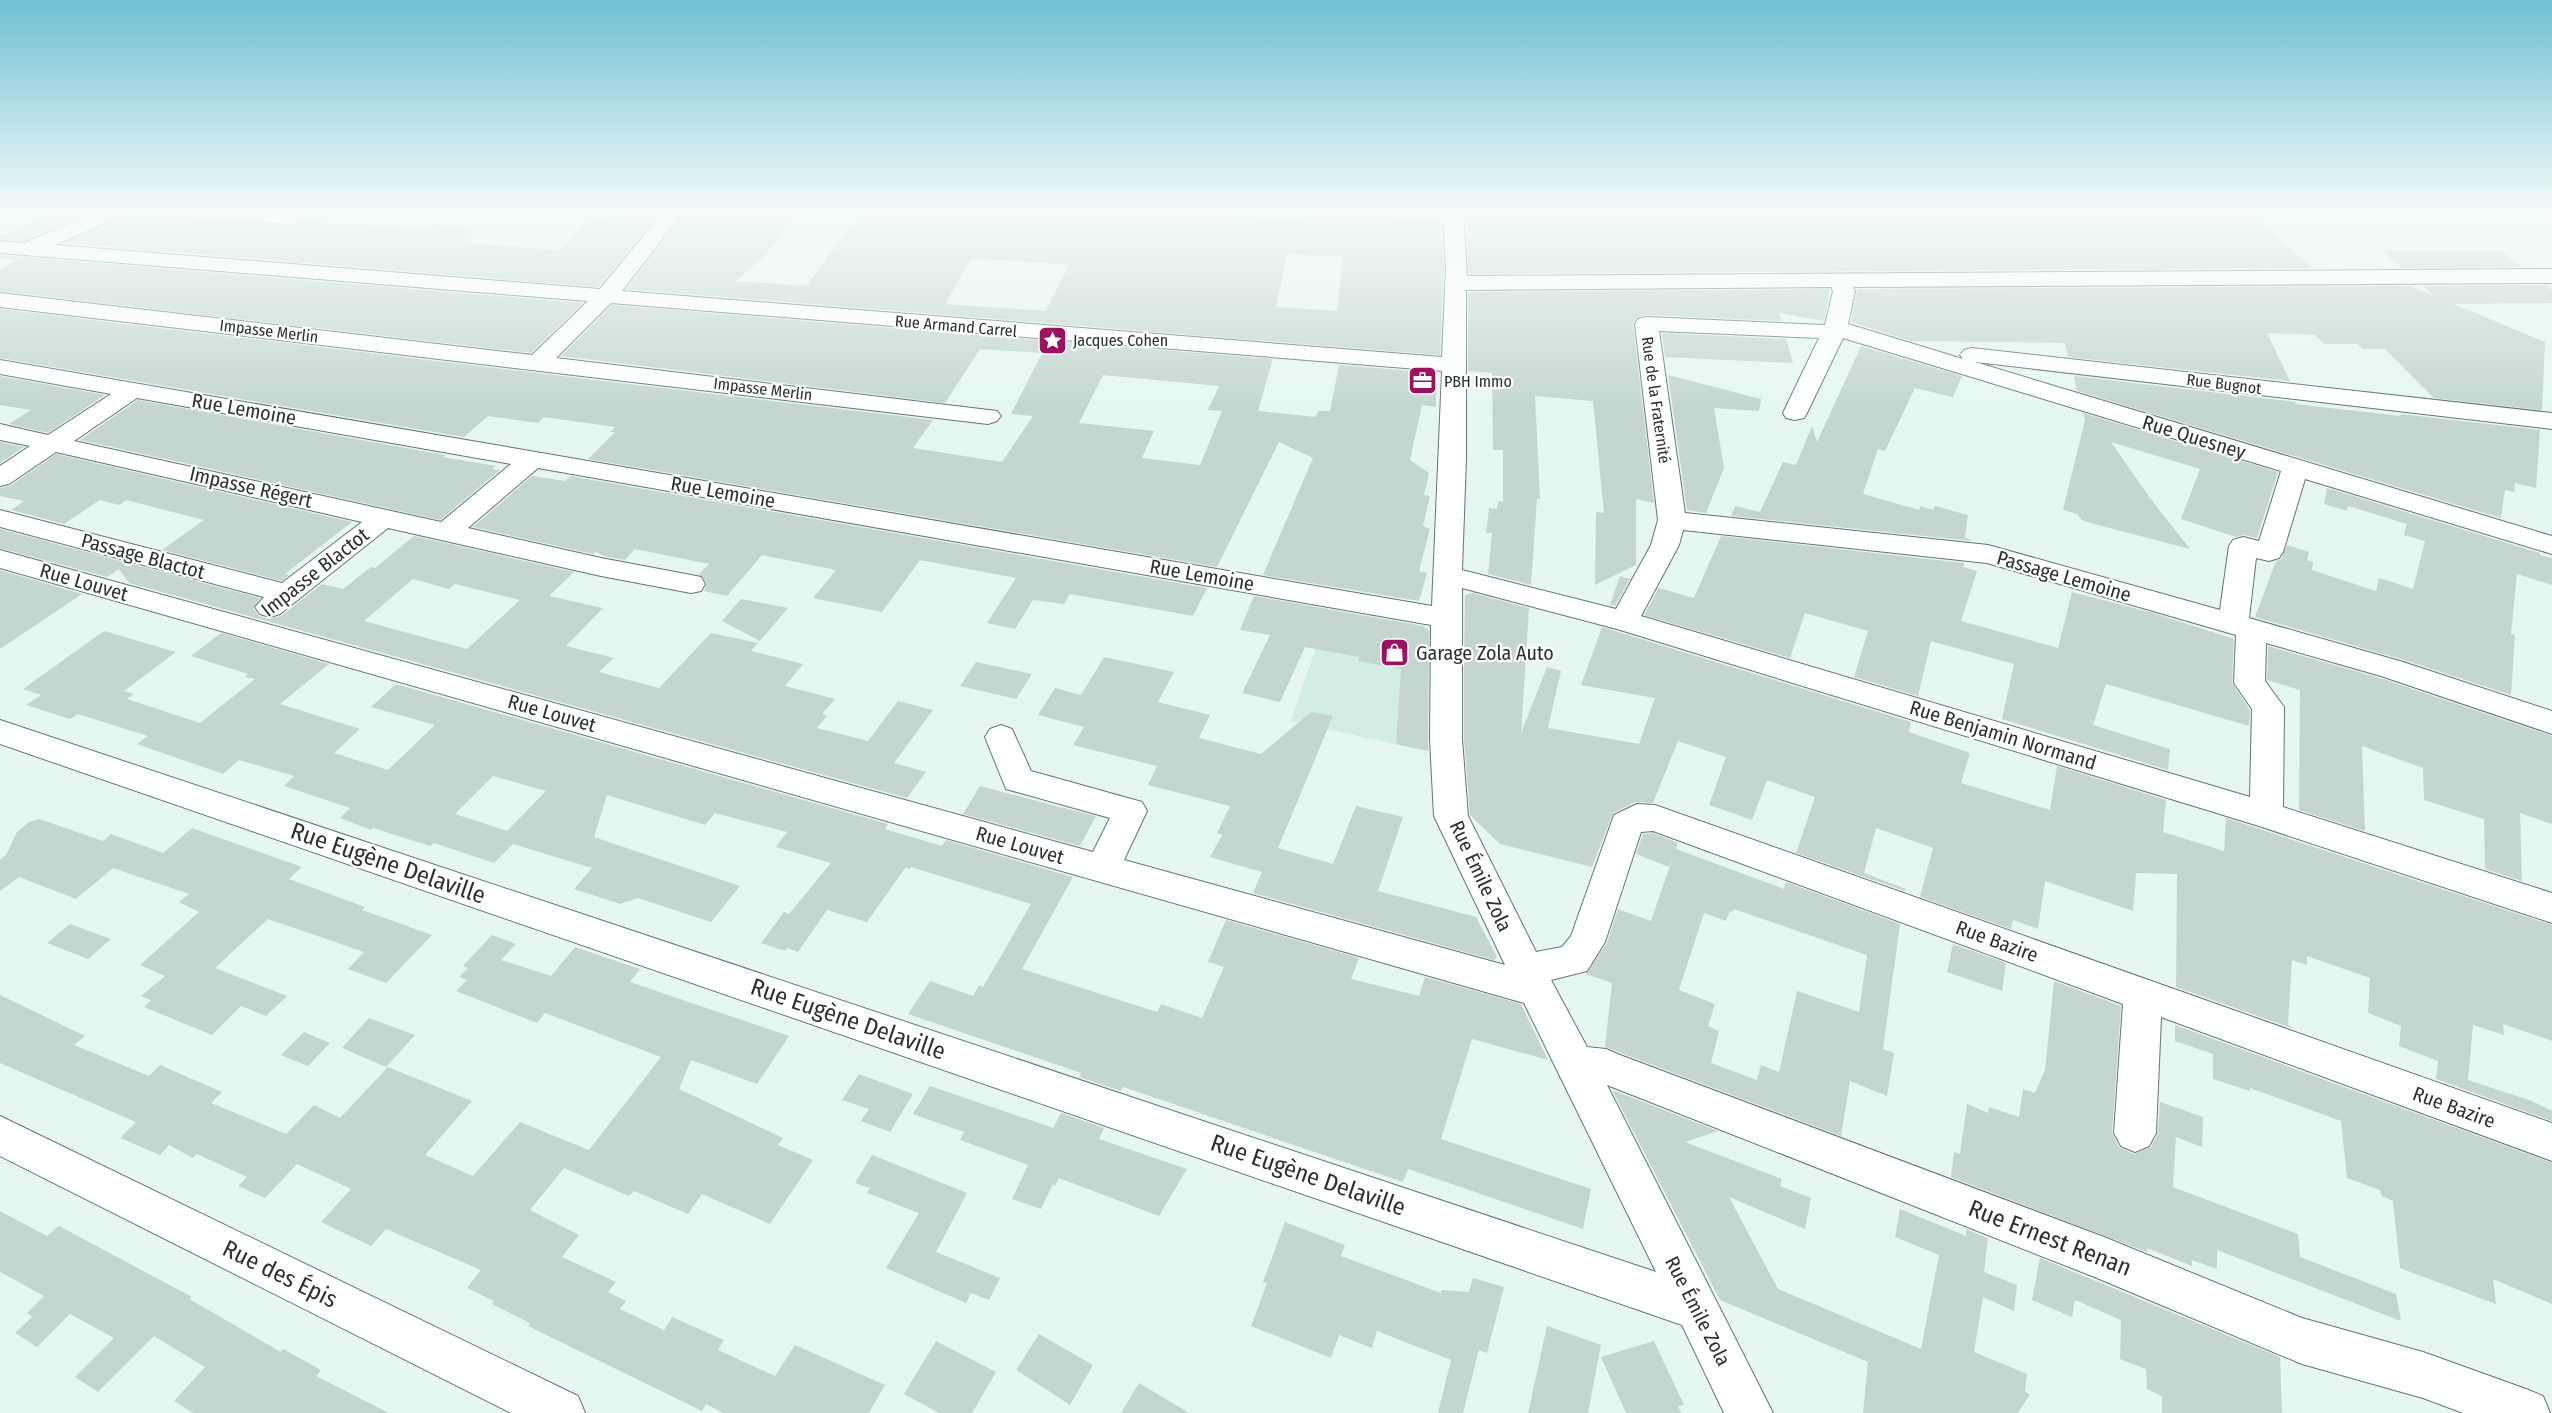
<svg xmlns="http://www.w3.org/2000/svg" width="2552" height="1413" font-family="'Fira Sans Condensed',sans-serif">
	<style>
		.built { fill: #d3ece4 }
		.building { fill: #c5d6d0; fill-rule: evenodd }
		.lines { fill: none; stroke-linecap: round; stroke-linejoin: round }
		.minor-casing { stroke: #667570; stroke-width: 2 }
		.minor { fill: #fff; fill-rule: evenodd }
		.labels { text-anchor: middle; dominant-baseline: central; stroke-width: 4.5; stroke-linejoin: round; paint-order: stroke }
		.far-street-label { font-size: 16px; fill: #2b312f; stroke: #fff }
		.far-poi-label { font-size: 16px; fill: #2b312f; stroke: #fff; text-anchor: start }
		.street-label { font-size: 20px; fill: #2b312f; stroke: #fff }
		.poi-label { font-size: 20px; fill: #2b312f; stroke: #fff; text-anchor: start }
		.near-street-label { font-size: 24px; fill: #2b312f; stroke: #fff }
	</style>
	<rect width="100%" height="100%" fill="#e6f7f1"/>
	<!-- built -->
	<path class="built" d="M1329,610L1424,626L1431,632L1429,675L1417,673L1428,702L1426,751L1291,721Z"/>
	<!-- building -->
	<g class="building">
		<path d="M58,211H94L24,241L0,239V236Z"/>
		<path d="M617,211H661L599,287L64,243L127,214L173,219L292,226L303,221L427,228L431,224L469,226L464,230L477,231L464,243L560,250L588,221L607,222Z"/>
		<path d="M686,211H800L765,255L736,281L806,286L862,211H1191L1237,212L1236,217L1301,220L1302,212L1349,214L1359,219L1439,222L1444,267L1440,355L626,289ZM1287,254L1343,257L1337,311L1276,307ZM971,259L1002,260L1069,265L1046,311L945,304Z"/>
		<path d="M1465,211H1894L1897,215L1958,213L1956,211H2247L2313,268L1469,274L1467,236L1472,239Z"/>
		<path d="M2500,250L2522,267L2402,268L2382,251Z"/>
		<path d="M0,255L583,303L531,353L0,291V269L18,260L0,258Z"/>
		<path d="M2546,285L2552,290V303L2454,304L2545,342L2542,410L2434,398L2385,349H2362L2358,344H2324L2315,335L2267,333L2290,381L2068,357L2065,343L1911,341L1851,322L1857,289L2410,286L2435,296L2423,286Z"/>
		<path d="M1830,289L1824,321L1779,313L1782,321L1646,315L1636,318L1633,324L1654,503L1636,499V565L1595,585L1596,512L1604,513L1593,401L1535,396L1540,499H1537L1531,585L1488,574L1492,533H1486L1489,508L1497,509L1498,501L1503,502V450H1493L1492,373L1468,371V292Z"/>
		<path d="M612,305L1273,359L1258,411L1316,417L1318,411H1330L1339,365L1437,373L1436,407L1422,405L1410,460L1429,473L1424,495L1430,496L1423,526L1430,529L1419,571L1427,573L1419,601L1263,575L1313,458L1279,442L1217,567L588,459L615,432H610L615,427L544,417L538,423L488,416L464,437L0,358V309L933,420L913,448L1002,462L1033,416L1011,414L1042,353L980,349L945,403L561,356ZM1103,375L1219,386L1208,410L1222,411L1200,465L1142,458L1154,431L1079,423Z"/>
		<path d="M1662,333L1786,339L1793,363L1665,357Z"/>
		<path d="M1861,346L1962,376L1953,397L1915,388L1885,451L1878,449L1863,494L1919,510L1920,506L1933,510L1935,506L1968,515L1965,537L1973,541L1731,516L1735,506L1760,512L1783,462L1796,465L1812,426L1817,442Z"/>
		<path d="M1668,375L1761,399L1759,411L1714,408L1724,468L1706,513L1687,510Z"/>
		<path d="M0,376L105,395L48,433L9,424L31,410L0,405Z"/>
		<path d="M2074,376L2296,402L2295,404L2374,413L2400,416L2401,414L2540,430L2536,488L2515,483L2514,492L2505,490L2501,518L2077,391Z"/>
		<path d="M138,400L445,455L443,457L496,466L492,469L500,470L440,520L80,440Z"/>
		<path d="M2083,413L2278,472L2257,538L2244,535L2236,537L2181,519L2200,469L2111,442L2150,498L2190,549L2098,525L2082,520L2077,514L2063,510L2085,420Z"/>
		<path d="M0,442L24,447L0,463Z"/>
		<path d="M56,454L352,522L285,574L289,575L282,581L162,550L204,520L126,500L119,505L100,500L64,524L11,510L24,501L0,496V488L10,486Z"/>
		<path d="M532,476L565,481L570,476L1207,588L1193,616L1070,594L1064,604L1033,600L1015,629L987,623L1016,578L920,560L882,612L813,598L836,570L762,555L727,596L704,591L707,583L699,574L709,564L635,549L625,560L604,556L596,552L593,554L473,527Z"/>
		<path d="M2327,488L2540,553V555L2552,558V585L2517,574L2511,634L2515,635L2511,695L2404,660L2255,617L2276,561L2281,559L2287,545L2309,552L2307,560L2313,562L2312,570L2376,591L2379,578L2413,589L2425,541L2404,535L2407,524L2348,506L2347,511L2324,504Z"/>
		<path d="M0,529L260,598L253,608L259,616L269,619L281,616L322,584L343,589L371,567L375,568L414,536L574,572L549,596L603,608L566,646L614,658L599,672L659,688L711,633L758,643L751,651L803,664L785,686L835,699L822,714L827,716L817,728L868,741L898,701L933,710L894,763L926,772L907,798L129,583L119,569L107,577L0,548ZM413,579L449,589L455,584L520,600L467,649L364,621Z"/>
		<path d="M1721,536L1964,563L1963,567L1977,571L1961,621L2058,648L2072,592L2153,613L2234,639L2232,683L2250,710L2249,726L2106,684L2093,725L2170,749L2168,770L2002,719L2014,664L1931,641L1918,696L1854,677L1868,631L1805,613L1790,658L1644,615L1659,588L1694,598Z"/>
		<path d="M0,570L82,594L0,649Z"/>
		<path d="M1620,576L1630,579L1615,606L1610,605Z"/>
		<path d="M1473,593L1529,608L1521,733L1547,667L1561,671L1548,728L1639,744L1655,698L1581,685L1602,627L1911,722L1909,732L1970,753L1961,783L2050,810L2057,766L2166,800L2163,832L2224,851L2226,818L2552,925V1041L2503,1024L2504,1035L2473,1025L2468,1080L2532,1101L2552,1111V1121L2436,1079L2438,1061L2399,1046L2401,1026L2368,1013L2370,978L2307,956V965L2292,960L2288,1025L2294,1029L2176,987L2177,874L2136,873L2133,911L2045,881L2038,929L2013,920L2011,929L1920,897L1933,848L1876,828L1864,873L1906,889L1905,891L1796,853L1815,797L1767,780L1752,820L1709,805L1726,757L1678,741L1653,803L1636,802L1613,813L1592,867L1500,844L1470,815L1464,739V660L1465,595Z"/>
		<path d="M1254,596L1423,626L1429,631L1428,751L1396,744L1401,669L1358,661L1359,657L1305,647L1280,702L1242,693L1270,635L1240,630Z"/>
		<path d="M741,599L788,608L760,641L722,621Z"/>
		<path d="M104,631L176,652L124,691L134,694L127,699L200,723L255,679L245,677L248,674L191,656L221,633L329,664L280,704L360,729L334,753L388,770L435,725L371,707L396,684L888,824L885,829L942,846L946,840L1073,877L1022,969L1157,1012L1161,1004L1202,1018L1224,967L1208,962L1226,920L1359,958L1351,979L1419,996L1425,977L1521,1004L1548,1060L1472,1039L1441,1139L1591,1189L1583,1229L1408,1169L1403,1182L1123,1087L1121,1091L1079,1077L1081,1073L908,1014L930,981L973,996L979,985L983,987L1031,904L911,867L910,869L905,868L867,922L827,910L798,952L787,948L785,951L761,943L784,912L789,914L831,863L776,847L787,832L715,813L705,825L607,795L594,837L740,886L711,922L638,898L620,904L574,889L592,868L513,844L494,863L434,843L430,846L373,828L371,830L340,818L350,808L284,786L294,776L239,760L223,774L137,744L148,736L78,714L70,719L26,705L41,695L23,689ZM493,776L546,791L507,831L455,814Z"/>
		<path d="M2268,646L2380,678L2552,736V824L2520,813L2522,881L2485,869L2484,819L2424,800L2423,768L2362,746L2365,831L2299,810L2300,690L2267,680Z"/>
		<path d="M1104,657L1174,672L1158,702L1210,715L1199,738L1261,754L1311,712L1333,716L1278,848L1333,864L1356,806L1403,817L1378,891L1476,917L1497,957L1494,960L1253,893L1262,872L1210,857L1222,835L1217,833L1230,806L1148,785L1157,766L1073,745L1084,727L1038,715L1055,688L1081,695Z"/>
		<path d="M976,662L1032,674L1016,699L960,686Z"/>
		<path d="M980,786L1068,809L1096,816L1080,846L963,814Z"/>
		<path d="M39,819L103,841L111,834L163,853L192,828L302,867L289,879L365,907L362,910L432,935L386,983L348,969L364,952L268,919L215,968L287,996L266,1016L241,1006L212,1035L144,1007L151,1000L141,996L165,976L140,965L199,912L179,902L189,894L113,868L76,899L19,877L0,891V860L6,855L17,832L29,822Z"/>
		<path d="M1653,833L1678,843L1676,849L1784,889L1786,882L1900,924L1883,1049L1894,1053L1887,1096L1850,1081L1841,1136L1605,1047L1612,983L1586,974L1607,943L1618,909L1651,921L1675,851L1669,867L1636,854L1643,834ZM1734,909L1867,955L1859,1012L1797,991L1779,1072L1761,1065L1757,1080L1711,1063L1719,1031L1708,1026L1715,1004L1679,990L1704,913L1726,921L1730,911L1733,912Z"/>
		<path d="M70,924L111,939L88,959L47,943Z"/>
		<path d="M492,935L516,944L501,960L551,976L575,947L640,969L630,982L789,1036L757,1084L691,1060L679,1089L783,1138L778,1145L813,1160L770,1224L702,1194L688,1214L634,1191L629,1196L564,1168L530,1210L579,1235L562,1257L616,1282L608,1292L626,1301L620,1309L664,1330L672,1317L724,1340L718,1350L775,1376L795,1345L885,1385L869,1413H723L706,1404L702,1411L528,1326L530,1323L492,1304L494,1301L467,1288L481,1270L386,1229L371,1246L321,1222L351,1189L297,1164L265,1198L238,1186L247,1177L197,1154L193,1158L169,1145L160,1155L120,1138L136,1122L0,1063V995L85,1036L74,1045L149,1076L160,1065L222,1092L211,1103L286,1134L314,1105L340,1118L388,1067L472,1101L425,1155L473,1176L520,1122L589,1150L661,1057L545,1013L537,1023L456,991L467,980L459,977L468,968L463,966Z"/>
		<path d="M1953,944L2006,963L2002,991L1947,972Z"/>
		<path d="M2054,981L2121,1006L2112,1133L2119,1147L2134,1154L2151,1147L2158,1133L2160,1102L2203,1117L2202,1147L2176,1137L2173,1187L2298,1234L2300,1257L2396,1294L2401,1321L2217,1250V1269L2192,1260V1266L2147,1248V1252L1951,1177L1954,1152L1960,1154L1967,1104L1988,1113L1989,1107L2019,1117L2023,1089L2035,1093L2045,1070Z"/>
		<path d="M369,1018L415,1035L386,1067L342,1048Z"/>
		<path d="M2175,1025L2552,1163V1304L2493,1279L2496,1304L2400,1268L2393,1201L2382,1196L2380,1190L2347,1178L2341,1121L2250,1088V1091L2213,1079V1054L2175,1041Z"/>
		<path d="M304,1032L330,1043L308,1066L281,1055Z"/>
		<path d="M859,1074L913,1094L890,1132L861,1121L869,1109L842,1100Z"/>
		<path d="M930,1086L1053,1128L1061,1113L1104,1128L1099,1139L1187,1169L1159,1216L1059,1178L1055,1186L1053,1184L1041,1209L1012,1199L1028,1165L960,1140L964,1132L913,1114Z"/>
		<path d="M1615,1091L1718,1131L1685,1142L1782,1179L1780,1186L1811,1198L1805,1229L1729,1197L1778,1289L1921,1349L1939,1255L1895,1237L1900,1209L1966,1236V1229L1988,1238L1984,1272L2017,1285L2014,1311L1983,1297L1974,1352L2027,1374L2025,1392L2030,1394L2018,1413H1863L1868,1362L1720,1300L1613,1092Z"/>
		<path d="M872,1155L967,1193L936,1252L1000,1278L989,1300L971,1293L966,1303L886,1268L919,1213L867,1193L870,1188L855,1183Z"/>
		<path d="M0,1211L47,1236L59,1226L192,1297L189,1299L281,1352L283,1349L321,1370L316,1376L389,1413H193L174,1401L205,1367L154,1336L98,1392L75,1377L114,1338L70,1314L37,1347L15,1333L32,1317L27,1313L44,1296L0,1272Z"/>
		<path d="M1285,1222L1345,1245L1341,1256L1441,1293L1442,1290L1469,1292L1473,1278L1504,1287L1487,1353L1479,1350L1463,1413H1438L1451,1360L1377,1331L1372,1348L1339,1335L1331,1358L1251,1326L1267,1283L1263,1282Z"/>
		<path d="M2040,1258L2280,1357L2282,1413H2162V1396L2147,1389L2146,1369L2120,1359L2121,1320L2075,1300L2072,1317L2032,1300Z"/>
		<path d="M1547,1326L1601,1345L1588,1413H1528Z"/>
		<path d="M1039,1334L1093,1365L1070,1405L1016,1370Z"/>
		<path d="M936,1341L996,1372L972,1413H939L904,1394Z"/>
		<path d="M1654,1341L1684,1405L1678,1406L1681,1413H1626L1601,1357Z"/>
		<path d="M1139,1383L1189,1413H1121Z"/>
	</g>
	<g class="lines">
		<defs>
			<g id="minor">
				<path d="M100,211H126L123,215L55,245L600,289L664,211H684L622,291L1442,357L1446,267L1443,220L1359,217L1352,215L1349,211H1463L1467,276L2552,269V283L1853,287L1855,291L1848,324L1963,359L1960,355L1964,350L1972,348L2552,413V429L1975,362L2552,536V554L2305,479L2283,552L2279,558L2269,561L2256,558L2249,618L2403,662L2552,711V734L2381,676L2266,643L2265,681L2284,707L2283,807L2552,893V923L2259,826L1617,629L1462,588V739L1468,816L1536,952L1562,947L1571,936L1614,815L1637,804L1655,805L2552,1123V1161L2161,1017L2156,1133L2149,1146L2135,1152L2121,1146L2114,1133L2123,1004L1653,831L1641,832L1605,942L1587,971L1551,980L1587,1047L1606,1049L1620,1055L2104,1237L2302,1318L2423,1352L2526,1389L2543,1396L2550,1413H2463L2423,1398L2302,1364L2097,1278L1607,1085L1773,1413H1724L1682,1325L0,744V720L1656,1272L1524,1003L0,568V550L1093,852L1110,818L1006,789L985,737L990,729L1001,725L1012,729L1031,771L1142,802L1147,811L1124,860L1505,965L1434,816L1430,739L1431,625L538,468L468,528L601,558L691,575L701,577L705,584L701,591L691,593L601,576L388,528L280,614L270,617L260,614L255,607L264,597L0,527V510L282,583L362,522L56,452L9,484L0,486V466L30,446L0,440V424L48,435L111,394L0,374V360L1432,606L1442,371L611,303L556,358L997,411L1001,416L997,421L988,424L0,307V293L532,355L588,301L0,253V241L24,243ZM1831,287L1833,291L1825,325L1646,317L1638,319L1635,324L1658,520L1651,545L1616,609L1462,570L1466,459V290ZM1659,331L1819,338L1783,413L1786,418L1795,420L1804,418L1807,413L1843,338L2281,471L2259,541L2243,537L2233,540L2229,546L2220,610L1988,545L1685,513ZM137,398L511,464L441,522L74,441ZM1683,530L1987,563L2236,635L2234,683L2252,709L2250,797L1641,616L1679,545Z"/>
				<path d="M163,211H270L299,214L302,218L299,222L292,224L173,217L166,215Z"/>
				<path d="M0,1116L578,1396L585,1413H511L0,1156Z"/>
			</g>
		</defs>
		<!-- minor casing -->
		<use href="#minor" class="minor-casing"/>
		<!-- minor -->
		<use href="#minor" class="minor"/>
	</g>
	<!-- sky -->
	<linearGradient id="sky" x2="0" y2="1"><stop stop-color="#70c0d3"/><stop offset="0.52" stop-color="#f4fbf9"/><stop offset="1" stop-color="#f4fbf9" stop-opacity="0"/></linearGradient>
	<rect width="2552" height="408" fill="url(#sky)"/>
	<!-- icons -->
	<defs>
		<symbol id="sight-square" viewBox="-11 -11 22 22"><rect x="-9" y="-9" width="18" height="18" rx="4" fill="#9c1160" stroke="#fff"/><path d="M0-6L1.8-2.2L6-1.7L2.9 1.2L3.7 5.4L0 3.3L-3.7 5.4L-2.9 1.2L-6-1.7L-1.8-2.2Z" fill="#fff"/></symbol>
		<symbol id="office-square" viewBox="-11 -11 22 22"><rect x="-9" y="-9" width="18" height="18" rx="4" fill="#9c1160" stroke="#fff"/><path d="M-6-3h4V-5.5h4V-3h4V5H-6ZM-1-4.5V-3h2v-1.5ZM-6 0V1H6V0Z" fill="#fff"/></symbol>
		<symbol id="shop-square" viewBox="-11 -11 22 22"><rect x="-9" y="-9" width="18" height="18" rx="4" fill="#9c1160" stroke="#fff"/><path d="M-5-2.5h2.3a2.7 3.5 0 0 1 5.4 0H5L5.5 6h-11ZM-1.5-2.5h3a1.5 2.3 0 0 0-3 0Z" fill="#fff"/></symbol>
	</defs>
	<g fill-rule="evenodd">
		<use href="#sight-square" x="1036" y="324" width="33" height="33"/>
		<use href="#office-square" x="1406" y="364" width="33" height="33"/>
		<use href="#shop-square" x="1378" y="636" width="33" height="33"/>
	</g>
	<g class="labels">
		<!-- far-street labels -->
		<g class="far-street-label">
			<text transform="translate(956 326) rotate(5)">Rue Armand Carrel</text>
			<text transform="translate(269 331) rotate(7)">Impasse Merlin</text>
			<text transform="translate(2224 384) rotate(7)">Rue Bugnot</text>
			<text transform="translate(763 389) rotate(7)">Impasse Merlin</text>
			<text transform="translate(1656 400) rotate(82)">Rue de la Fraternité</text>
		</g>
		<!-- far-poi labels -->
		<g class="far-poi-label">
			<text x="1073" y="340">Jacques Cohen</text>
			<text x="1444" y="381">PBH Immo</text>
		</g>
		<!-- street labels -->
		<g class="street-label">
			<text transform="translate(244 409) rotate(10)">Rue Lemoine</text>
			<text transform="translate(2194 437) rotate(17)">Rue Quesney</text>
			<text transform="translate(251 487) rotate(13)">Impasse Régert</text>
			<text transform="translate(723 492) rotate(10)">Rue Lemoine</text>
			<text transform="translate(143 556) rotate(15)">Passage Blactot</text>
			<text transform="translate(315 572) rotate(-38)">Impasse Blactot</text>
			<text transform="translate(1202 575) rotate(10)">Rue Lemoine</text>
			<text transform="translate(2064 576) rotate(16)">Passage Lemoine</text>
			<text transform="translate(84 582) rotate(16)">Rue Louvet</text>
			<text transform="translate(552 713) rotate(16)">Rue Louvet</text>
			<text transform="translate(2003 735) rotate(17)">Rue Benjamin Normand</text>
			<text transform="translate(1020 845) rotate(16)">Rue Louvet</text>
			<text transform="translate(1481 876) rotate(65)">Rue Émile Zola</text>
			<text transform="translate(1997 941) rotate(20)">Rue Bazire</text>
			<text transform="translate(2454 1107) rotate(20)">Rue Bazire</text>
			<text transform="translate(1698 1311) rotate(63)">Rue Émile Zola</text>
		</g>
		<!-- poi labels -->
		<g class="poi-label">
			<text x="1416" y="653">Garage Zola Auto</text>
		</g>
		<!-- near-street labels -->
		<g class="near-street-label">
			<text transform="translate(388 863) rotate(19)">Rue Eugène Delaville</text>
			<text transform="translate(848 1019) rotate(19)">Rue Eugène Delaville</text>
			<text transform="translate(1308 1175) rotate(19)">Rue Eugène Delaville</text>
			<text transform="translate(2050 1238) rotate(21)">Rue Ernest Renan</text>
			<text transform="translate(280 1274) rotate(26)">Rue des Épis</text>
		</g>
	</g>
</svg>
